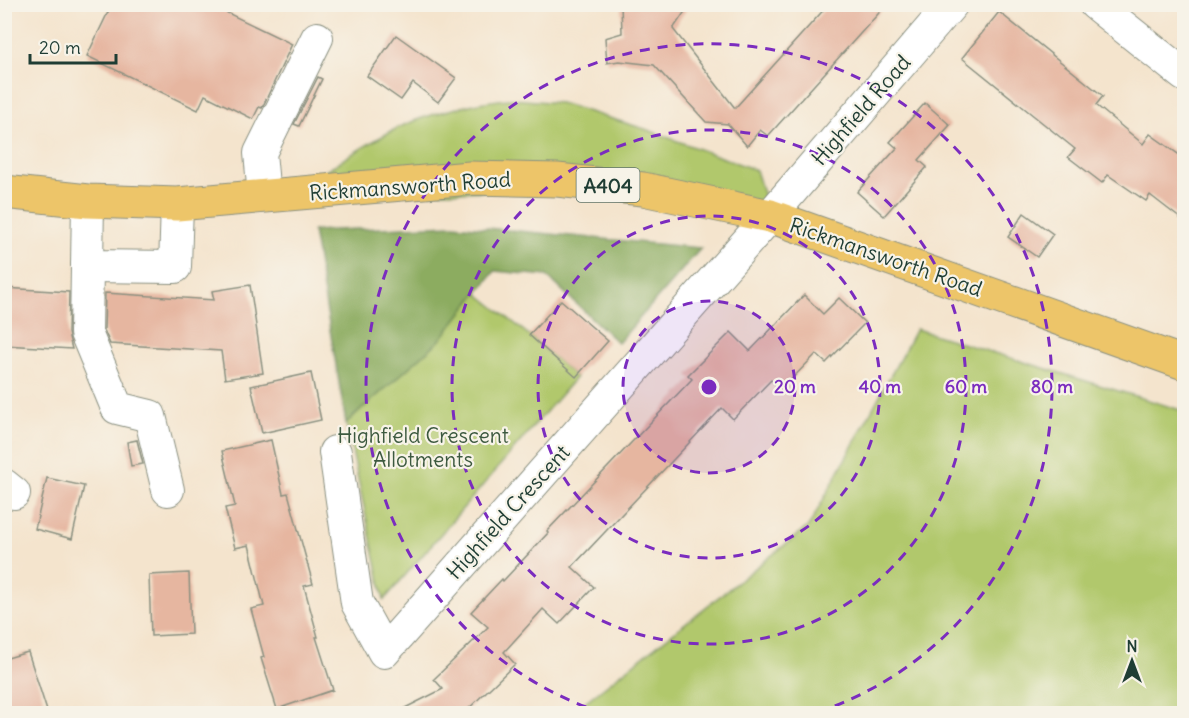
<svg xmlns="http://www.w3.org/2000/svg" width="1189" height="718" font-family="Delius,sans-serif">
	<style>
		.green { fill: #b1c86c; stroke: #688250; stroke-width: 1.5 }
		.forest { fill: #8cac60; stroke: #56744a; stroke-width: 1.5 }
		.building { fill: #e6b6a0 }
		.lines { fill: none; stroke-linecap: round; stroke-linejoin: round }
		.minor-casing { stroke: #8a9080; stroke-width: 34 }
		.major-casing { stroke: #8a9080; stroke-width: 35 }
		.minor { stroke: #fff; stroke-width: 32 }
		.major { stroke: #edc569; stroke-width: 33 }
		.ring { fill: none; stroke: #7b2cbf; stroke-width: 3; stroke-dasharray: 10 8 }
		.labels { text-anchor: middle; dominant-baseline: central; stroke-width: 4.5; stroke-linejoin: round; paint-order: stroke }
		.shield { fill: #f7f3e8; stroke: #60746a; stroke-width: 1.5 }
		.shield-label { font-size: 20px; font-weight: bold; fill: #1f3d34 }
		.street-label { font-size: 21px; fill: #1f3d34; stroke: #f7f3e8 }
		.park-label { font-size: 21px; fill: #3c593f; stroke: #f7f3e8 }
		.centre { fill: #7b2cbf; stroke: #f7f3e8; stroke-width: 3 }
		.ring-label { font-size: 18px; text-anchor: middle; font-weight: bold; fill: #7b2cbf; stroke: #f7f3e8; stroke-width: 4.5; stroke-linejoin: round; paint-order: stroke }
	</style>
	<rect width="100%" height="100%" fill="#f7f3e8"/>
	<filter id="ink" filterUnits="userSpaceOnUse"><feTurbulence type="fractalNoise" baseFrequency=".0167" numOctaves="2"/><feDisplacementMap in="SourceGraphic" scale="12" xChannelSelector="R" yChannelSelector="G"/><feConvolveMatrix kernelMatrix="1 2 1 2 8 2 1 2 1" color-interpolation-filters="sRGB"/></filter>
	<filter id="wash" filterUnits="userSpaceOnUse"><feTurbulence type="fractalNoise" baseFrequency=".008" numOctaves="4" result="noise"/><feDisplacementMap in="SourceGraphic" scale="24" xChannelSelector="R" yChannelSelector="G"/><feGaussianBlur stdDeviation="1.35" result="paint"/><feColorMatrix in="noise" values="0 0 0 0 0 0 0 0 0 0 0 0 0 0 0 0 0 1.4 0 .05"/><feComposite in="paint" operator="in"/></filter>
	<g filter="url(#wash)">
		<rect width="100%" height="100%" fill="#f4e4cd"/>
		<!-- green -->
		<g class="green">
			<path d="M512,99L560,103L645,129L756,170L770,216L643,189L289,194C323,173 357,149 392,131C418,116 482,100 512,99Z"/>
			<path d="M477,293L529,335L576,377L384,600L346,423L439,341Z"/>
			<path d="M916,329L1184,411V713H571L809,526Z"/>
		</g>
		<!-- forest -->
		<path class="forest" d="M453,225L701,248L618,343L547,276L495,271L439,341L346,423L313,231Z"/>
		<g id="blocks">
			<!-- building -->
			<g class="building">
				<path d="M112,4H209L292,44L262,108L259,107L253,119L205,95L198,110L87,56Z"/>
				<path d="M621,4H690L673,29L735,108L829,4H887L768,136L760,130L747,146L728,124L706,122L654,65L619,61L607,63L605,38L622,33Z"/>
				<path d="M999,12L1103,96L1096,105L1143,144L1150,134L1185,159V222L1150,195L1146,201L1108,175L1102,183L1068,157L1075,149L962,58Z"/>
				<path d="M396,35L456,78L438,102L413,83L401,100L367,76Z"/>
				<path d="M318,77L322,79L299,126L294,124Z"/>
				<path d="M925,103L950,125L919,160L927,167L884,216L857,192L897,148L890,142Z"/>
				<path d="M1024,213L1053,234L1037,257L1008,237Z"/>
				<path d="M250,285L263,373L225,379L221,351L110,344L104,330L105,293L214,300L212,291Z"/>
				<path d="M4,288L69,292L68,333L72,349L4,345Z"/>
				<path d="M804,295L823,314L839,298L865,323L826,363L816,354L781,390L771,380L733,419L722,408L572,567L594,587L559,624L543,609L504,652L515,664L463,714H393L443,689L434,679L488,627L471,612L502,579L503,581L548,533L547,531L692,379L688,375L731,332L750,351Z"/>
				<path d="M561,300L608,341L576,377L529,335Z"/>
				<path d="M311,373L321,420L262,433L251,386Z"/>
				<path d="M137,440L143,464L131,466L127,442Z"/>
				<path d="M271,440L283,494L288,493L313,584L304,586L318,637H316L333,690L277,709L261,658L264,657L251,609L264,606L249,545L235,548L225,508L235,506L222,451Z"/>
				<path d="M47,478L84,486L72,539L35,529Z"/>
				<path d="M189,573L191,634L151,636L149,575Z"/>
				<path d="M28,652L48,714H4V659Z"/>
			</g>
		</g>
	</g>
	<g filter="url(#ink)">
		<use href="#blocks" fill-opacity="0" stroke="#8a9080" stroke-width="1.5"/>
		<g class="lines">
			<defs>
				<g id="minor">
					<path d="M1095,4L1184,75"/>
					<path d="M264,196L260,153L317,38"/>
					<path d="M88,201L87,266L175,267L177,204"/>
					<path d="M87,266L86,333L117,408L150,416L168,490"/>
					<path d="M335,452L357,603L384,652L770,216L952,4"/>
					<path d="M4,485L14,493"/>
				</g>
				<path id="major" d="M4,192L88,201L177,204L470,178L557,180L643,189L770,216L1184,363"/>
			</defs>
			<!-- minor casing -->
			<use href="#minor" class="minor-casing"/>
			<!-- major casing -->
			<use href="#major" class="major-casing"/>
			<!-- minor -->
			<use href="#minor" class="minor"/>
			<!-- major -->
			<use href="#major" class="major"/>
		</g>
	</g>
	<!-- distance rings -->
	<circle cx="709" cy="387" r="86" fill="#7b2cbf" fill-opacity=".12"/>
	<g class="ring">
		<circle cx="709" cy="387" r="86"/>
		<circle cx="709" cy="387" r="171"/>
		<circle cx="709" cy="387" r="257"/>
		<path d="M603 713A343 343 0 1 1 815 713"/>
	</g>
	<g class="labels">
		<!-- shield labels -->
		<rect class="shield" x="576.5" y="168" width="63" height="34" rx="4.5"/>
		<g class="shield-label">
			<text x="608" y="185">A404</text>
		</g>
		<!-- street labels -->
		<g class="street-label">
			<text transform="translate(861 110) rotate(-49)">Highfield Road</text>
			<text transform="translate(410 186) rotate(-4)">Rickmansworth Road</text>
			<text transform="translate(886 257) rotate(19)">Rickmansworth Road</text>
			<text transform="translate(508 512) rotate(-48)">Highfield Crescent</text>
		</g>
		<!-- park labels -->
		<g class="park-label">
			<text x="423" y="435">Highfield Crescent<tspan x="423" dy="24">Allotments</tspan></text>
		</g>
	</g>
	<circle cx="709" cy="387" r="9" class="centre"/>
	<g class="ring-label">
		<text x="795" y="393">20 m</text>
		<text x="880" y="393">40 m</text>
		<text x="966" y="393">60 m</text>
		<text x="1052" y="393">80 m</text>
	</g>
	<!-- margin -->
	<rect width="1189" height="718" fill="none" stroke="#f7f3e8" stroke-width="24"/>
	<!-- north arrow -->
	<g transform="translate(1132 661)" stroke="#f7f3e8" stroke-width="4.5" paint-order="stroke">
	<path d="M0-4.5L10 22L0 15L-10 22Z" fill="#1f3d34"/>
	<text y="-9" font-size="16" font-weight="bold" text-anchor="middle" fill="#1f3d34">N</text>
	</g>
	<!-- scale -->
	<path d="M30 54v9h86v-9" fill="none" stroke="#1f3d34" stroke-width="3"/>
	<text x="39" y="54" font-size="18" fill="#1f3d34" stroke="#f7f3e8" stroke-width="4.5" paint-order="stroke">20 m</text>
</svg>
